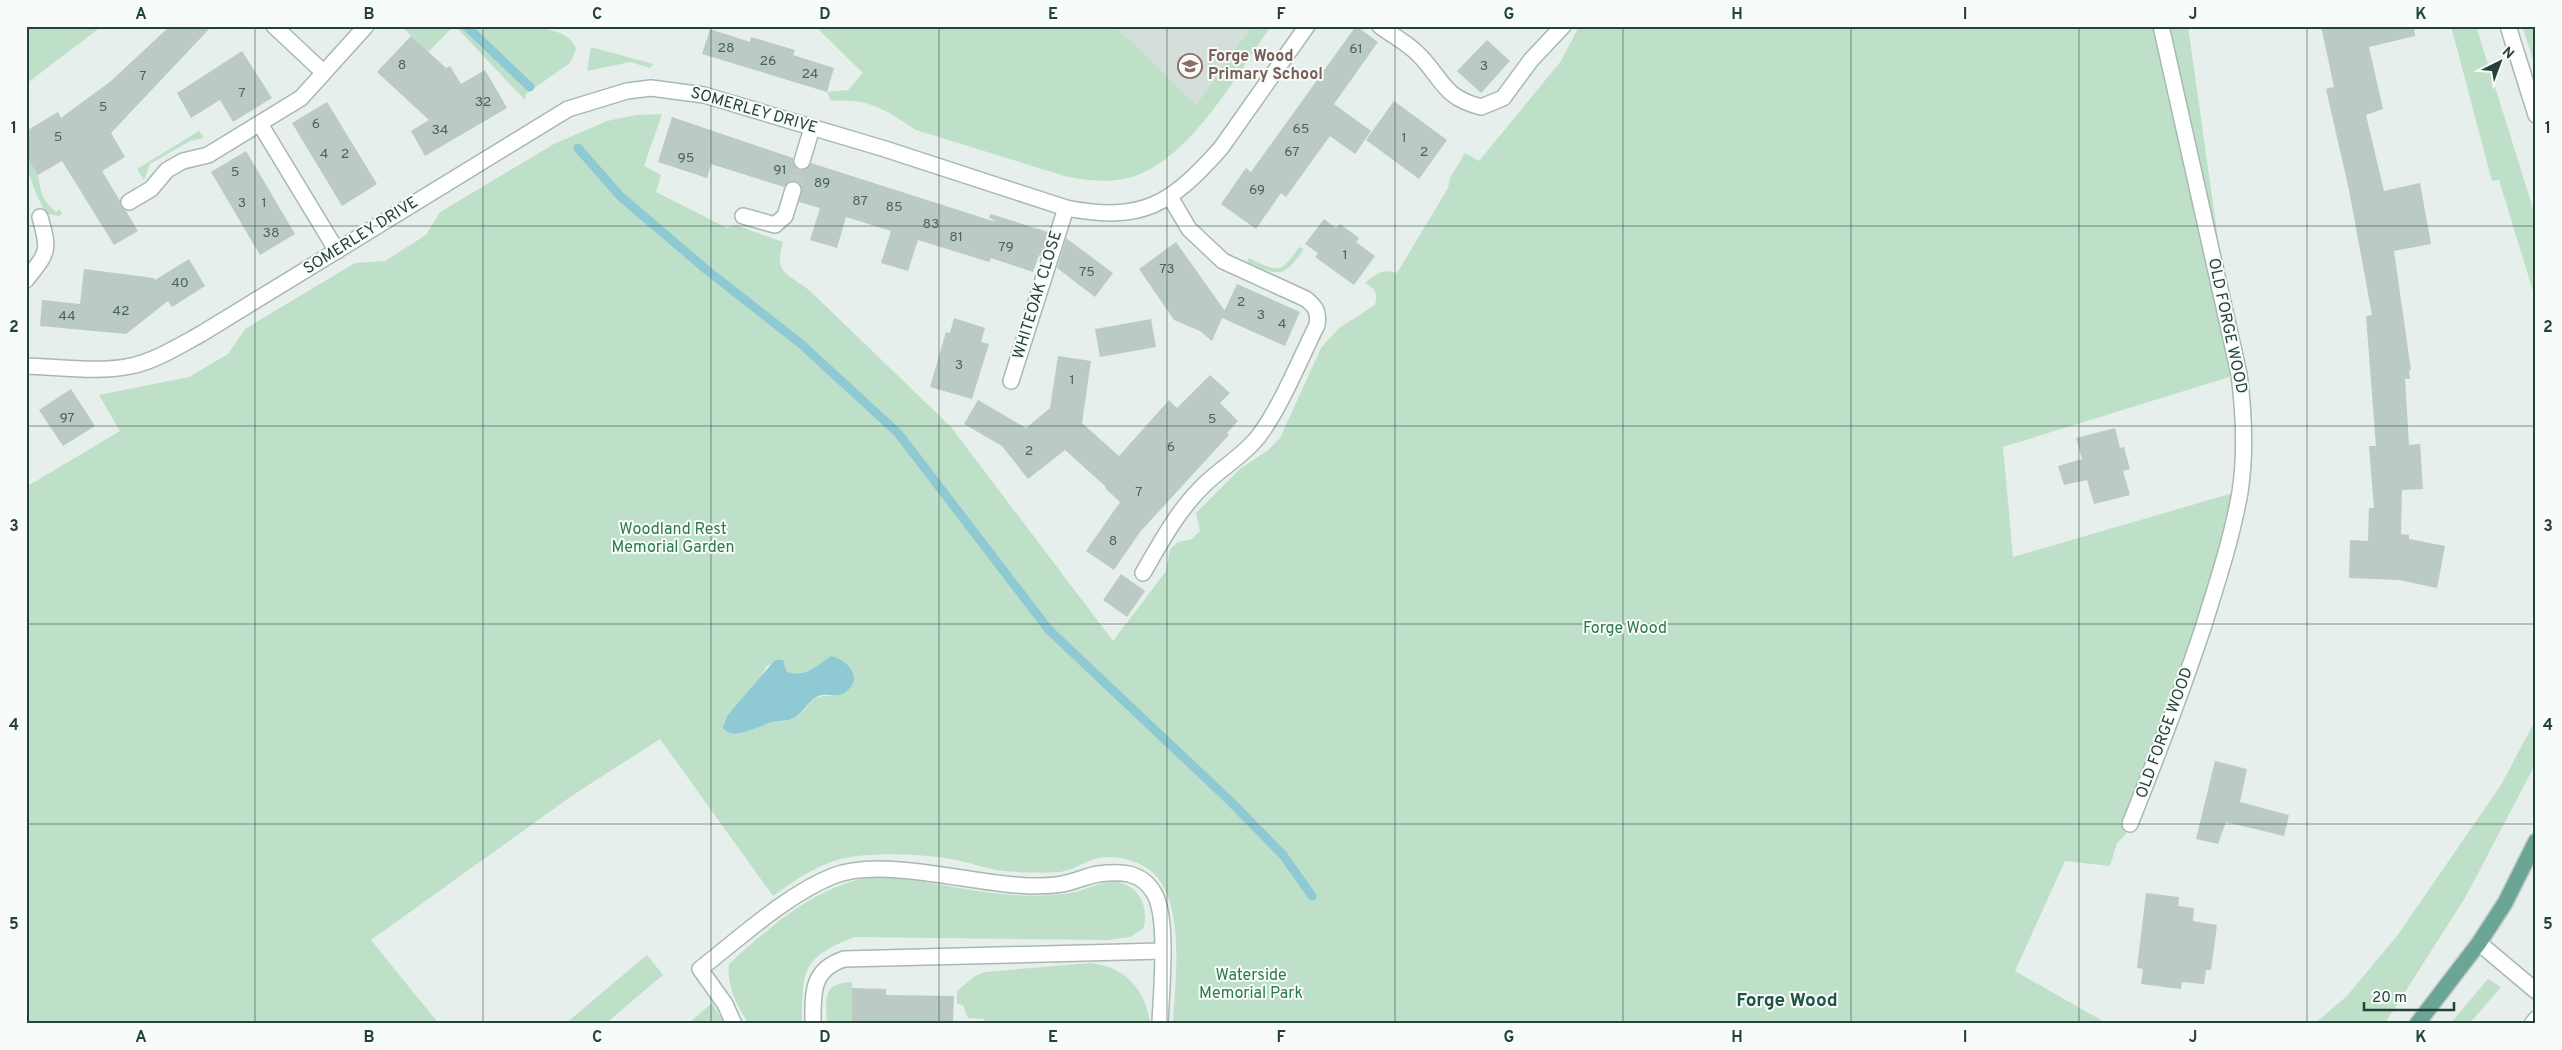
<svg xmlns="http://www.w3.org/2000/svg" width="2562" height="1050" font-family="Overpass,sans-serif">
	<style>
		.built { fill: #d4dfda }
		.green { fill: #bfe0c8; fill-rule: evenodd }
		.water { fill: #8ec9d4 }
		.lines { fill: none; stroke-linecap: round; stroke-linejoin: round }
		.stream { stroke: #8ec9d4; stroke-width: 9 }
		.building { fill: #bbcac4 }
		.minor-tunnel { stroke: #bfccc8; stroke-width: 15; stroke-dasharray: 15 8; stroke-linecap: butt }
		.minor-casing { stroke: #a8b8b2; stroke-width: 18 }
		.major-casing { stroke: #c2cac8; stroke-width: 18 }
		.minor { stroke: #fff; stroke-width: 15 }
		.major { stroke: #6aa596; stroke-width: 15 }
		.grid { fill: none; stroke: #24423a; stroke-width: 1; stroke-opacity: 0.55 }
		.labels { text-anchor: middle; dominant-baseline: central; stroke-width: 4; stroke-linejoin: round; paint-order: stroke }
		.number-label { font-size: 14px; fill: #4a645c }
		.education-label { font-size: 16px; font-weight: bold; fill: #785e54; stroke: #f7fbf9; text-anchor: start }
		.street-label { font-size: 16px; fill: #24423a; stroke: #f7fbf9 }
		.park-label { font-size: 16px; fill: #2d7a4b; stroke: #f7fbf9 }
		.quarter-label { font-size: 19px; font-weight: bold; fill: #1f5548; stroke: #f7fbf9 }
		.neatline { fill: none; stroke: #24423a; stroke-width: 2 }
		.grid-label { font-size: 16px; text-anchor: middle; font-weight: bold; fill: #24423a }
	</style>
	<rect width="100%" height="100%" fill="#e6efeb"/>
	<!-- built -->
	<path class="built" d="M1115,26H1252L1196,105Z"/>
	<!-- green -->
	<g class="green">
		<path d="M26,26H102L26,84Z"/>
		<path d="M401,26H454L428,52Z"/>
		<path d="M455,26C481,26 568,17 576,49L570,63L526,94L525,100Z"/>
		<path d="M815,26H1115L1196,105L1252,26H1271C1239,72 1193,153 1140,174C1117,184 1092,181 1068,177L916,130C885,110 870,98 831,101L827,92L848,90L863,73Z"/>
		<path d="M1579,26H2188L2231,332L2239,374L2003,447L2013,557L2240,491L2218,581L2130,824L2126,834L2117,843L2110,866L2065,861L2015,971L2108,1024H1173C1175,982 1185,911 1157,877C1144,861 1117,854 1098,858C1085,861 1073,871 1059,872C1038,873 1013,873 991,869C978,866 965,861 951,859C921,854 887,853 857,856C823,860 800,877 773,896L660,739L573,795L371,940L439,1024H26V487L120,431L99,395L189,377L228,354L245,329L355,263L385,261L426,235L440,212L554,144L607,121L636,115L662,114L644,166L661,175L656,192L727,228L736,225L783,242C774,273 786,273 809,290L951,427L1113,641L1166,571L1170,549L1178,542L1192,539L1200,531L1196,513L1241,468L1267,451L1280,438L1321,348L1339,328L1375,305C1378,293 1376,289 1365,283C1375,274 1383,268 1397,273L1448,188L1450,178L1465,153L1479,161L1561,61ZM783,660L785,671C797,676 805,672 816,667L833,696C807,694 812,708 795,718C788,722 780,720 772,722C761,725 750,730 739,734L727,716L757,683L767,666Z"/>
		<path d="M2451,26H2476L2536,218V301L2499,180L2492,181Z"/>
		<path d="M2522,26H2536V69Z"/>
		<path d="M591,47L653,64L650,68L630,62L587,71Z"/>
		<path d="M199,131L204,138L190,141L150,164L144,180L137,169Z"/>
		<path d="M26,155C30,161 37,169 38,176C42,195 41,198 56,212L60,209L62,214L59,216L48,214C38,204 26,169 26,155Z"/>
		<path d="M1299,247L1304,249C1283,279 1279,276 1247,262L1249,258C1278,272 1280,275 1299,247Z"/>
		<path d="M2536,719V763L2465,898L2387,1020L2384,1024H2314L2347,996L2397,936L2501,785Z"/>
		<path d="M899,878C956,886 1012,902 1070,893C1086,891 1105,878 1121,883C1142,889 1149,911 1143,929L1130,937L1109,940L854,937C800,959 803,970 802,1024H749C736,1005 727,987 729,964C766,930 810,891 861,879C873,877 887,878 899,878Z"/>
		<path d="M647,955L663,975L605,1024H565Z"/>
		<path d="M1090,963C1124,966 1146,989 1150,1024H985L984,1019L968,1018L963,1005L957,1004V991L975,976L985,972Z"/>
		<path d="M2488,979L2501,987L2469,1024H2450Z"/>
		<path d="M852,982V1024H827C826,1000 821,983 852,982Z"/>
		<path d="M712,1003L725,1024H688Z"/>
	</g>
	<!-- water -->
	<path class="water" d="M831,656C846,659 864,677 847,691C839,698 830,694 822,695C809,698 805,711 796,717C789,722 780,720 773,722C759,725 734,742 723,728L727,716L775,660H783L786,671C803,679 817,666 831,656Z"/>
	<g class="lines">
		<!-- stream -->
		<g class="stream">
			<path d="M466,26L530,87"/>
			<path d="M578,148L620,196L708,271L800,343L898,433L1049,630L1229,800L1283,855L1312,896"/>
		</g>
	</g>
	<!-- building -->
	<g class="building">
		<path d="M170,26H212L111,133L125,157L102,171L120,201L121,207L126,211L138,231L114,245L62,161L38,175L26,155V131L58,112L61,118L111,81Z"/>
		<path d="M1356,26L1378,42L1334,104L1371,131L1355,154L1330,136L1286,197L1281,193L1256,229L1221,204L1246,168L1251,172Z"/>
		<path d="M2321,26H2414L2415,36L2369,47L2383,109L2366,115L2384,191L2420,183L2431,244L2394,251L2411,370H2409L2410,379H2405L2409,445L2420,444L2423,489L2402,490L2401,534L2409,535V539L2445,546L2437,588L2399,580L2349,578L2350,540L2368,541L2369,508H2374L2369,446H2376L2366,316L2372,315L2349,190L2326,89L2334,87Z"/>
		<path d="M710,29L750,42L751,37L795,50L793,55L834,68L827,92L702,54Z"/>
		<path d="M411,36L446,68L450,66L461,84L485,70L507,108L425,156L411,131L429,120L377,72Z"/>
		<path d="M1487,40L1510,61L1481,93L1457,71Z"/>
		<path d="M242,51L272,98L233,122L220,100L191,118L177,93Z"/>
		<path d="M1394,101L1447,140L1419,179L1366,140Z"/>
		<path d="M327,102L377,184L342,206L292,123Z"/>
		<path d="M672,117L793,158V164L799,170H805L811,163L996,222L989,217L991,214L1048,232L1041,256L1039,255L1033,272L991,258L989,262L918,240L908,271L881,263L891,231L846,217L837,248L810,240L820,208L799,202L802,188L796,181H790L784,187L711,164L707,178L658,162Z"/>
		<path d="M246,151L295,234L260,255L211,172Z"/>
		<path d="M1324,219L1336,228L1340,224L1359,238L1356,242L1375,256L1354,285L1315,257L1318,253L1305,244Z"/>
		<path d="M1066,238L1113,273L1095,297L1057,268Z"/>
		<path d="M1176,242L1225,311L1223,314L1237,284L1300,312L1285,346L1222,318L1212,341L1200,331L1174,320L1139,269Z"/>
		<path d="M189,259L205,286L172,307L168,301L126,334L40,326L42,300L80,304L84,269L154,278L155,280Z"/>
		<path d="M954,318L985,328L981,342L989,344L972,399L930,387L946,332L950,333Z"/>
		<path d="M1151,319L1156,347L1100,357L1095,329Z"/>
		<path d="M1058,356L1091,361L1082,423L1119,456L1169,400L1177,408L1210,375L1230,393L1220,403L1238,421L1227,433L1229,435L1140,532L1114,570L1086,551L1120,502L1105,488L1106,487L1065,450L1028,479L1002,446L964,424L978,400L1026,428L1050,408Z"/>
		<path d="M71,389L95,426L63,446L39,410Z"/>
		<path d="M2115,428L2120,448L2124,447L2130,469L2123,471L2130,495L2094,504L2087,480L2064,485L2058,466L2082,459L2076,438Z"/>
		<path d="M1121,574L1145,591L1127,617L1103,600Z"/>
		<path d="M2215,761L2247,769L2240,802L2289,815L2284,836L2226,822L2218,844L2196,839Z"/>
		<path d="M2146,893L2179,897L2178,906L2194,908L2193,921L2217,925L2211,970H2206L2204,984L2182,982L2181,989L2141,984L2143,969L2137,968Z"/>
		<path d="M852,988L886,989V995L954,996L953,1024H852Z"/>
	</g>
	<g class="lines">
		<!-- minor-tunnel -->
		<path class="minor-tunnel" d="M793,190L802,161"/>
		<defs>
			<g id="minor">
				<path d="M274,26L323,72"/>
				<path d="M1380,26C1393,36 1409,44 1420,56C1444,81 1443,97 1481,107L1503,98L1531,60L1563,26"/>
				<path d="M2508,26L2536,115"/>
				<path d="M260,124L337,251"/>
				<path d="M802,161L812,128"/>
				<path d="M129,202L151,189L167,170L183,161L208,155L301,98L366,26"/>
				<path d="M743,216L775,225L785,216L793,190"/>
				<path d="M26,280C48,252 50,252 40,217"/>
				<path d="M26,366C60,367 97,373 131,366C155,361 179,346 201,334L568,109L627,91L651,88L704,95L885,149L1066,208C1143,223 1171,204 1221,148L1307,26"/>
				<path d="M1011,381L1066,208"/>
				<path d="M1143,573C1161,542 1178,510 1204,485C1221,468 1243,456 1258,437C1281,407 1300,359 1317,325C1319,312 1316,307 1306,299L1223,261L1189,229L1170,197"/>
				<path d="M2130,824C2156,759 2181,694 2203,628C2217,583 2232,538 2240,492C2246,453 2244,413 2239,374L2161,26"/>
				<path d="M2479,943L2536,991"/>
				<path d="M734,1024L725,1004L700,969C740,938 786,895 833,876C883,856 975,885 1031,886C1041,886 1052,886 1062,884C1074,882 1086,876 1098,874C1120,871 1141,871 1154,893C1169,917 1161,994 1160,1024"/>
				<path d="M813,1024C813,993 811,970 844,959L1162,951"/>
				<path d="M2532,1024L2536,1019"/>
			</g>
			<path id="major" d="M2417,1024L2479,943L2505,903L2536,841"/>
		</defs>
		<!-- minor casing -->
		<use href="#minor" class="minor-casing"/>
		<!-- major casing -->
		<use href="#major" class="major-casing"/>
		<!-- minor -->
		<use href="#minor" class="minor"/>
		<!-- major -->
		<use href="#major" class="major"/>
	</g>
	<!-- grid -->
	<path class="grid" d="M255,26V1024M483,26V1024M711,26V1024M939,26V1024M1167,26V1024M1395,26V1024M1623,26V1024M1851,26V1024M2079,26V1024M2307,26V1024M26,226H2536M26,426H2536M26,624H2536M26,824H2536"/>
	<!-- icons -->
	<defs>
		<symbol id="school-ring" viewBox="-11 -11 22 22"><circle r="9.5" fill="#f7fbf9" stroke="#8d6e63" stroke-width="1.5"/><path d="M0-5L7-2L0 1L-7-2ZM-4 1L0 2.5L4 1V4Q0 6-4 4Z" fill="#8d6e63"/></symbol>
	</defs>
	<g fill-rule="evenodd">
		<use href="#school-ring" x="1176" y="52" width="28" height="28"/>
	</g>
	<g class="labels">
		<!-- number labels -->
		<g class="number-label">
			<text x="726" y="48">28</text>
			<text x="1356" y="49">61</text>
			<text x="768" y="61">26</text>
			<text x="402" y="65">8</text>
			<text x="1484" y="66">3</text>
			<text x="810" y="74">24</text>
			<text x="143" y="76">7</text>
			<text x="242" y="93">7</text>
			<text x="483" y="102">32</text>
			<text x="103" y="107">5</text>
			<text x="316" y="124">6</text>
			<text x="1301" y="129">65</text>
			<text x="440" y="130">34</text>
			<text x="58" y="137">5</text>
			<text x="1404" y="138">1</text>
			<text x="1292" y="152">67</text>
			<text x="1424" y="152">2</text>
			<text x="324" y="154">4</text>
			<text x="345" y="154">2</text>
			<text x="686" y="158">95</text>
			<text x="780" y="170">91</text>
			<text x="235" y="172">5</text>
			<text x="822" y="183">89</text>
			<text x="1257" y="190">69</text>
			<text x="860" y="201">87</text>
			<text x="242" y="203">3</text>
			<text x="264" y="203">1</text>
			<text x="894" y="207">85</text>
			<text x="931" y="224">83</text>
			<text x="271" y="233">38</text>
			<text x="956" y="237">81</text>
			<text x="1006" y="247">79</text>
			<text x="1345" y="255">1</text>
			<text x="1167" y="269">73</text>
			<text x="1087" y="272">75</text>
			<text x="180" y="283">40</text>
			<text x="1241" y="302">2</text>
			<text x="121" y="311">42</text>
			<text x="1261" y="315">3</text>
			<text x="67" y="316">44</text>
			<text x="1282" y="324">4</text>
			<text x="959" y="365">3</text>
			<text x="1072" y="380">1</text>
			<text x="67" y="418">97</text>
			<text x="1212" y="419">5</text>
			<text x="1171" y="447">6</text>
			<text x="1029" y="451">2</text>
			<text x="1139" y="492">7</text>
			<text x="1113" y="541">8</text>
		</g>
		<!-- education labels -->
		<g class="education-label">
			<text x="1208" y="57">Forge Wood<tspan x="1208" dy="18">Primary School</tspan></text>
		</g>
		<!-- street labels -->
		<g class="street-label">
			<text transform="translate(754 111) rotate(16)">SOMERLEY DRIVE</text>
			<text transform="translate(361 236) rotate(-32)">SOMERLEY DRIVE</text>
			<text transform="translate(1038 295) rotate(-73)">WHITEOAK CLOSE</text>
			<text transform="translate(2227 326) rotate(78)">OLD FORGE WOOD</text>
			<text transform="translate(2165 733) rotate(-70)">OLD FORGE WOOD</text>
		</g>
		<!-- park labels -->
		<g class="park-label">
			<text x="673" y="530">Woodland Rest<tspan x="673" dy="18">Memorial Garden</tspan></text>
			<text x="1625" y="629">Forge Wood</text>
			<text x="1251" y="976">Waterside<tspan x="1251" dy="18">Memorial Park</tspan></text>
		</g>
		<!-- quarter labels -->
		<g class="quarter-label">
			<text x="1787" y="1001">Forge Wood</text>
		</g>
	</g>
	<!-- border -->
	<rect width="2562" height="1050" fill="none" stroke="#f7fbf9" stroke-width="55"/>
	<!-- north arrow -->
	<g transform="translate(2500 62) rotate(42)" stroke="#f7fbf9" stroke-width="4" paint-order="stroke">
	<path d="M0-4L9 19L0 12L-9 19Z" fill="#24423a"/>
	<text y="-8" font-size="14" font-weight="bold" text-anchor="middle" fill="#24423a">N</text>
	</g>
	<!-- scale -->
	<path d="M2364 1002v8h90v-8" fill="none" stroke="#24423a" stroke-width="2.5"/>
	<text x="2372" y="1002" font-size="15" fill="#24423a" stroke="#f7fbf9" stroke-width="4" paint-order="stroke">20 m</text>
	<rect x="28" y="28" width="2506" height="994" class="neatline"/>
	<g class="grid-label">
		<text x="141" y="19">A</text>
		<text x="369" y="19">B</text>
		<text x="597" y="19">C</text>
		<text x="825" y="19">D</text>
		<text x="1053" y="19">E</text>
		<text x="1281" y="19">F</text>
		<text x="1509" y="19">G</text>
		<text x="1737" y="19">H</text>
		<text x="1965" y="19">I</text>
		<text x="2193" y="19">J</text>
		<text x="2421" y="19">K</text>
		<text x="14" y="133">1</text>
		<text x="2548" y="133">1</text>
		<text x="14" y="332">2</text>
		<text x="2548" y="332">2</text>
		<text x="14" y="531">3</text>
		<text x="2548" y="531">3</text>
		<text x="14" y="730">4</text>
		<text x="2548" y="730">4</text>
		<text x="14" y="929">5</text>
		<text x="2548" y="929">5</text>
		<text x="141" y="1042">A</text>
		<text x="369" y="1042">B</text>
		<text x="597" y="1042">C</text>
		<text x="825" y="1042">D</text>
		<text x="1053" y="1042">E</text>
		<text x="1281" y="1042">F</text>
		<text x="1509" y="1042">G</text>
		<text x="1737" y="1042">H</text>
		<text x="1965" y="1042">I</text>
		<text x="2193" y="1042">J</text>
		<text x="2421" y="1042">K</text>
	</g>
</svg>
